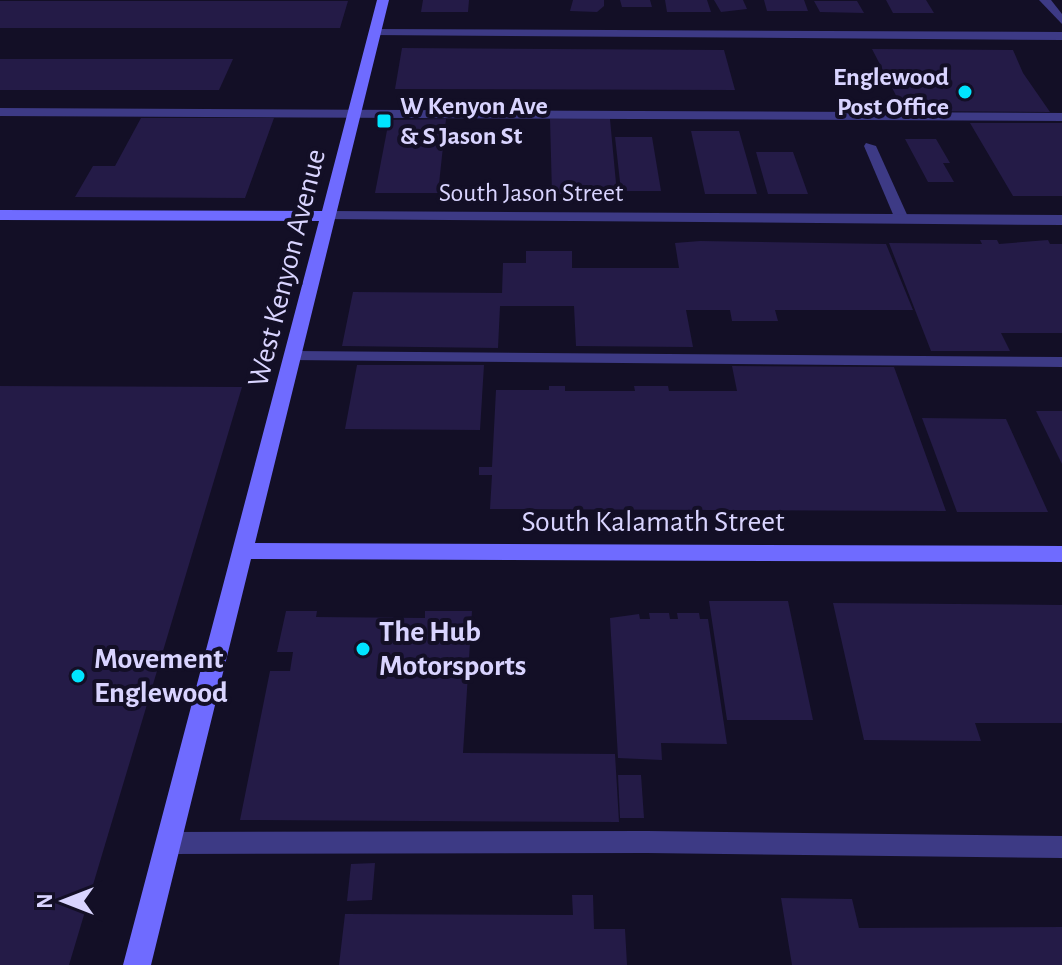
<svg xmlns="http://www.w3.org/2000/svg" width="1062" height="965" font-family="'Alegreya Sans',sans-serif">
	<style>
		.building { fill: #241b47 }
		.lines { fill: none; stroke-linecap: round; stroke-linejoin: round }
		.lane { fill: #3d3a85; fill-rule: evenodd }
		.street { fill: #3d3a85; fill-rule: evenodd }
		.secondary { fill: #6f6bff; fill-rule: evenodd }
		.poi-dot { fill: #00e5ff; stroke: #130f26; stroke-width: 3 }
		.labels { text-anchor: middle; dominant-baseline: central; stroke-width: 8; stroke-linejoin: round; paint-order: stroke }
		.far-poi-label { font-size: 26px; font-weight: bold; fill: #d9d4ff; stroke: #130f26; text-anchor: end }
		.far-street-label { font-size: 26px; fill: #d9d4ff; stroke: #130f26 }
		.street-label { font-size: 30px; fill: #d9d4ff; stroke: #130f26 }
		.poi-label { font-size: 30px; font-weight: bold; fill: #d9d4ff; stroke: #130f26; text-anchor: start }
	</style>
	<rect width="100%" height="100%" fill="#130f26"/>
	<!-- building -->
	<g class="building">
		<path d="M423,0H469L468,12H421Z"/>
		<path d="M573,0H604V6L597,12L570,11Z"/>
		<path d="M620,0H650L652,7H622Z"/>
		<path d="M665,0H707L711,12H667Z"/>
		<path d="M714,0H743L747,9L721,12Z"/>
		<path d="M764,0H804L808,11H767Z"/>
		<path d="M886,0H926L934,13H893Z"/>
		<path d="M0,1H348L340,28H0Z"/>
		<path d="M814,1H857L864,13L820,12Z"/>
		<path d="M402,48L724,50L735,90L395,89Z"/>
		<path d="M872,49L1013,50L1023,73L1050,112L904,111Z"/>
		<path d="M0,59H233L219,90H0Z"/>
		<path d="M141,118H274L245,198L75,197L93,166H115Z"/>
		<path d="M446,119L438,193H375L389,120Z"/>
		<path d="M550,119H610L617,194H552Z"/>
		<path d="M970,123H1062V196H1013Z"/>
		<path d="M691,131H739L757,194H705Z"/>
		<path d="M615,137H652L661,191H621Z"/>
		<path d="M905,139H936L950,163H943L954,182H928Z"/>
		<path d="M756,152H793L808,194H768Z"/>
		<path d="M980,240H997L999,244L1048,240L1050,244H1062V333H1001L1010,351H931L889,243L982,244Z"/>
		<path d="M700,241L886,244L913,310H775L778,321H732L730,310H686L693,347L576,346L574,306H500L498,348L342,346L353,292L502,293L503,263H526V251H572V268H679L675,243Z"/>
		<path d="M357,365H484L480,430L345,429Z"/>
		<path d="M732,366L894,367L946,511L490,509L492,475H479V467H492L496,390H549V386H565V391H635L634,386H668L669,391H737Z"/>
		<path d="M0,386L242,387L69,965H0Z"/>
		<path d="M1036,411H1062V464Z"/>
		<path d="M922,418L1006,419L1048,512H957Z"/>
		<path d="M709,601H788L813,720H727Z"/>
		<path d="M833,603L1062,605V723H975L981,741L864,740Z"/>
		<path d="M286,611H317L316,617L425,618V611H472L463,753L615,754L619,822L240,820L270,671H290L293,652H277Z"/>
		<path d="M649,613H669L670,619H678L677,613H699L700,619H708L727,744L661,743L662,760L618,758L610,618L639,614L640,619H650Z"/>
		<path d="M618,775H641L644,818H620Z"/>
		<path d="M375,863L372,900L347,901L351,864Z"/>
		<path d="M572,895H593L594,929H625L627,965H339L345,914L573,915Z"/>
		<path d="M781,898L852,899L859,928L1062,927V965H792Z"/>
	</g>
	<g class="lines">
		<!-- lane -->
		<g class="lane">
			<path d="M0,108L1062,113V121L0,116Z"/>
			<path d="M866,143L876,146L909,219L907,222H897L895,219L864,146Z"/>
			<path d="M294,351L1062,357V367L288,360L286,356Z"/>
			<path d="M647,831L1062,836V858L647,853L170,854L162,851L158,843L162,835L170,832Z"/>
		</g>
		<!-- street -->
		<g class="street">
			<path d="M1039,0H1051L1062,14V24Z"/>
			<path d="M375,29L1062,32V40L371,35L369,33Z"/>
			<path d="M329,211L1062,215V225L324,219L321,216Z"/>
		</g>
		<!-- secondary -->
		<path class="secondary" d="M377,0H389L255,543L1062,546V562L251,559L151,965H123L319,221L0,220V210L322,211Z"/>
	</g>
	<!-- markers -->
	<g class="poi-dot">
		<circle cx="965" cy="92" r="8"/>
		<rect x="376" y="113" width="16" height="16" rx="4"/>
		<circle cx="363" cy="649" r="8"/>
		<circle cx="78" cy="676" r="8"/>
	</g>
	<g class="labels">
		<!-- far-poi labels -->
		<g class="far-poi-label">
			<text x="949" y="77">Englewood<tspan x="949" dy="30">Post Office</tspan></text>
			<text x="400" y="106" text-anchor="start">W Kenyon Ave<tspan x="400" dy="30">&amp; S Jason St</tspan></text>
		</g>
		<!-- far-street labels -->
		<g class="far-street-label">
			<text x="531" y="193">South Jason Street</text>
		</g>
		<!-- street labels -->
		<g class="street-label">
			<text transform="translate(287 268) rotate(-76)">West Kenyon Avenue</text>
			<text x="653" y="522">South Kalamath Street</text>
		</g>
		<!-- poi labels -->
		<g class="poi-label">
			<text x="379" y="632">The Hub<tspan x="379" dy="34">Motorsports</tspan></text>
			<text x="94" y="659">Movement<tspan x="94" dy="34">Englewood</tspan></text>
		</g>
	</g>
	<!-- north arrow -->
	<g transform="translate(64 901) rotate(270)" stroke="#130f26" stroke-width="6" paint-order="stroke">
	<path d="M0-6L14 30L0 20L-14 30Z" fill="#d9d4ff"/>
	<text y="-12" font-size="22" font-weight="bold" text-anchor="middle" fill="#d9d4ff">N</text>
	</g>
</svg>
